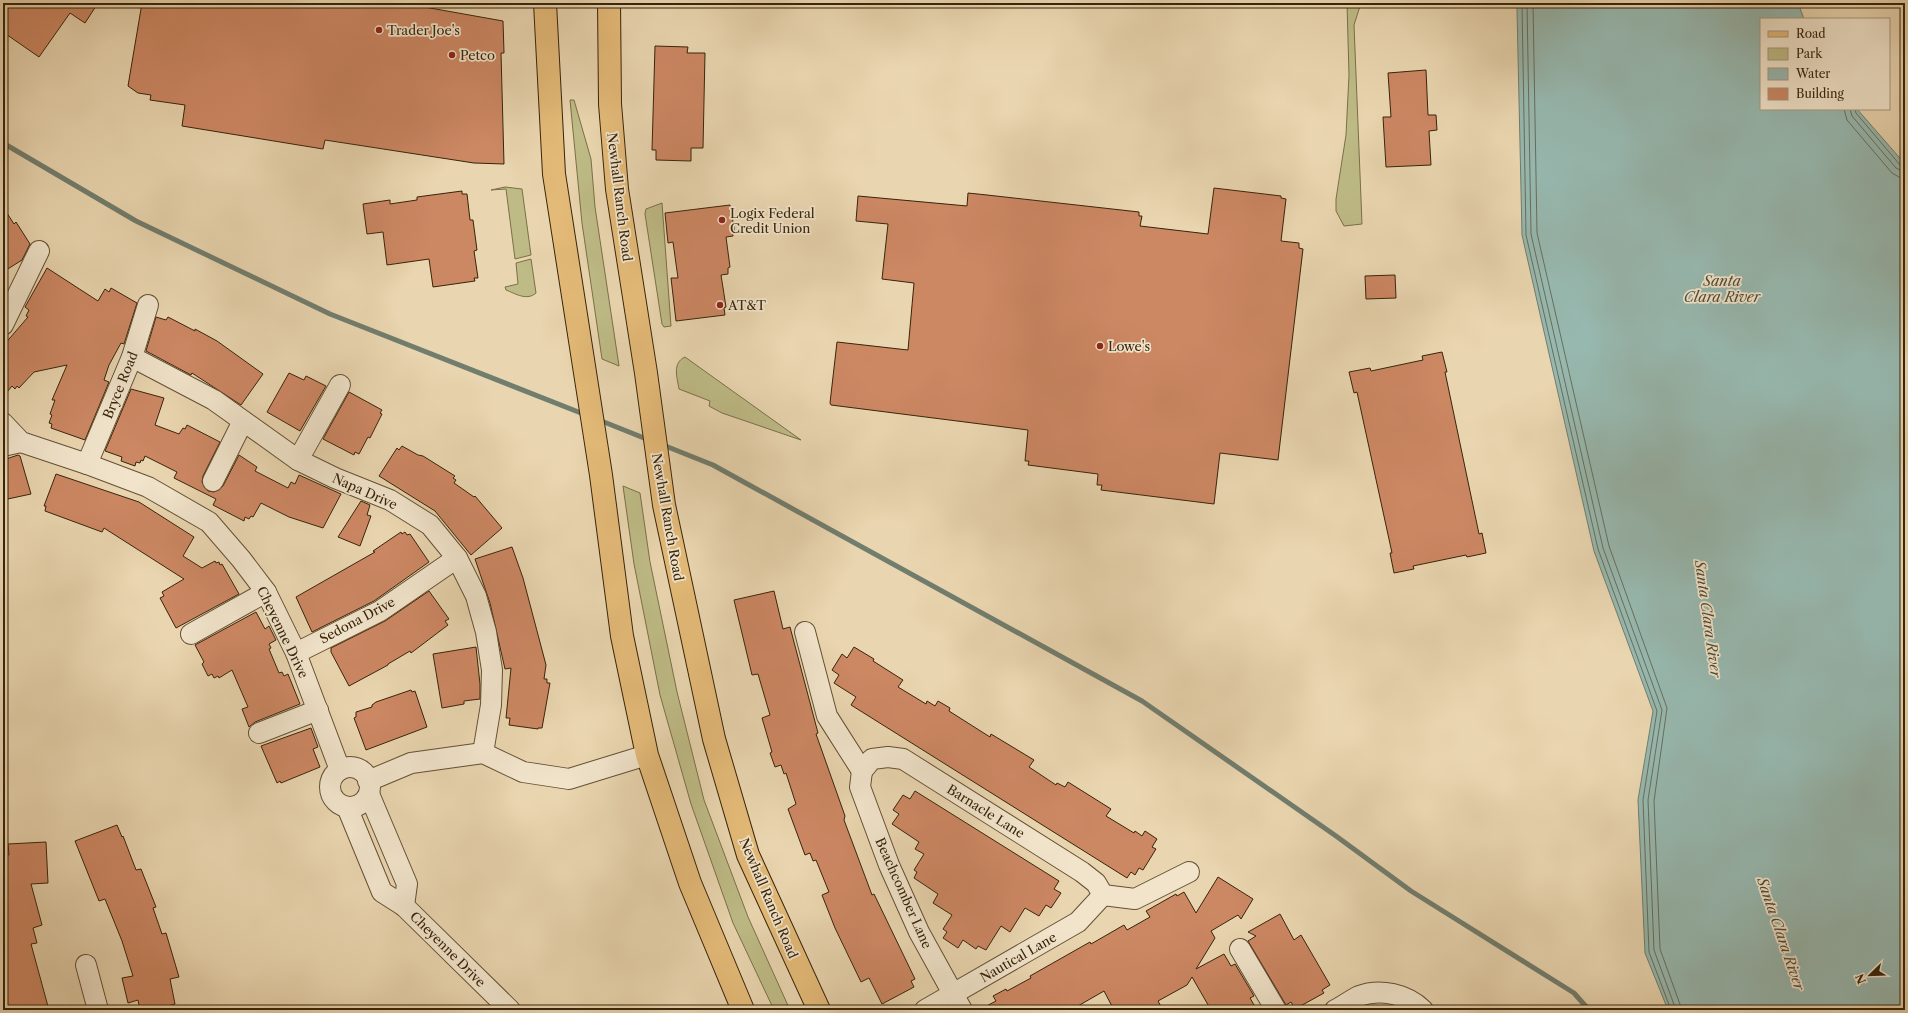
<svg xmlns="http://www.w3.org/2000/svg" width="1908" height="1013" font-family="'Libre Caslon Text',serif">
	<style>
		.green { fill: #bebb86; stroke: #7a7048 }
		.water { fill: #97b8af; stroke: #717d6d }
		.lines { fill: none; stroke-linecap: round; stroke-linejoin: round }
		.shore { stroke: #676e5d; stroke-width: 1 }
		.stream { stroke: #717d6d; stroke-width: 5 }
		.building { fill: #cc8763; stroke: #37240b }
		.minor-casing { stroke: #645034; stroke-width: 22 }
		.primary-casing { stroke: #37240b; stroke-width: 24 }
		.minor { stroke: #f1e4cb; stroke-width: 20 }
		.primary { stroke: #e4ba78; stroke-width: 22 }
		.poi-dot { fill: #8f2418; stroke: #f1e4cb; stroke-width: 1.5 }
		.labels { text-anchor: middle; dominant-baseline: central; stroke-width: 3.5; stroke-linejoin: round; paint-order: stroke }
		.poi-label { font-size: 13px; fill: #37240b; stroke: #f1e4cb; text-anchor: start }
		.street-label { font-size: 13px; fill: #37240b; stroke: #f1e4cb }
		.water-label { font-size: 14px; font-style: italic; fill: #4f4934; stroke: #f1e4cb }
	</style>
	<rect width="100%" height="100%" fill="#e9d5af"/>
	<filter id="stains"><feTurbulence type="fractalNoise" baseFrequency=".005" numOctaves="4"/><feColorMatrix values="0 0 0 0 .2 0 0 0 0 .09 0 0 0 0 .02 0 0 0 .5 -.17"/></filter>
	<radialGradient id="worn" r=".72"><stop offset=".6" stop-color="#630" stop-opacity="0"/><stop offset="1" stop-color="#630" stop-opacity=".3"/></radialGradient>
	<!-- green -->
	<g class="green">
		<path d="M1347,3H1361L1354,25L1362,224L1344,226L1336,211V199L1346,135L1349,75Z"/>
		<path d="M570,100H574L591,159L595,207L619,366L602,359L582,223Z"/>
		<path d="M505,187L522,189L531,255L515,259L506,189L491,190Z"/>
		<path d="M662,203L671,326L664,327L662,324L645,214L646,209Z"/>
		<path d="M531,259L536,293C527,301 516,294 506,290L505,287L518,284L516,263Z"/>
		<path d="M685,357L801,440L722,413L709,406L710,401L679,389C677,377 672,363 685,357Z"/>
		<path d="M623,486L640,493L650,562L677,692L704,800L748,917L790,1010H774L733,923L691,804L660,695L634,564Z"/>
	</g>
	<!-- water -->
	<path class="water" d="M1519,3H1798L1804,19H1761V109H1857L1905,164V1010H1668L1645,953L1638,800L1653,711L1594,551L1522,235L1517,9Z"/>
	<g class="lines">
		<!-- shore -->
		<g class="shore">
			<path d="M1522,3L1526,235L1598,549L1657,711L1643,800L1649,952L1671,1010"/>
			<path d="M1527,3L1531,234L1603,548L1662,710L1648,800L1654,950L1676,1010"/>
			<path d="M1533,3L1537,233L1609,546L1667,708L1654,801L1660,949L1682,1010"/>
			<path d="M1844,109L1847,120L1892,173L1899,177L1905,178"/>
			<path d="M1850,109L1852,116L1896,168L1905,172"/>
			<path d="M1855,109L1856,113L1900,165L1905,167"/>
		</g>
		<!-- stream -->
		<g class="stream">
			<path d="M3,143L136,221L330,314L586,415"/>
			<path d="M599,420L649,440"/>
			<path d="M663,445L713,465L1142,701L1336,836L1411,891L1574,993L1589,1010"/>
		</g>
	</g>
	<!-- building -->
	<g class="building">
		<path d="M3,3H98L85,23L70,13L39,57L3,32Z"/>
		<path d="M142,3H402L503,21L504,53H501L504,164L474,163L325,140L323,149L182,126L185,105L150,100L151,95L138,93L128,86Z"/>
		<path d="M655,46L688,47L687,53H705L703,148H691V161L656,160V150H652Z"/>
		<path d="M1426,70L1428,115H1436L1437,130L1429,131L1431,165L1386,167L1383,117H1391L1388,73Z"/>
		<path d="M1214,188L1281,196V198L1286,199L1281,241L1299,243V248L1303,249L1278,460L1220,453L1214,504L1101,490L1102,485H1097L1098,474L1028,465L1029,461H1025L1028,430L831,405L830,403L837,342L908,350L914,283L882,279L888,224L856,221L858,196L967,206L968,193L987,195L1139,212V216H1142L1140,226L1208,234Z"/>
		<path d="M462,191V194H467L470,220H473L477,250L474,251L478,278H474L475,281L433,287L429,259L387,265L383,232L367,234L363,204L390,200V204L417,200V197Z"/>
		<path d="M730,205L735,233H733V236L726,237L730,267L728,268V274L721,275L726,307L724,308L725,315L676,321L671,278H678L673,242L668,243L665,213Z"/>
		<path d="M3,207L14,224L16,222L30,244L22,260L3,272Z"/>
		<path d="M47,268L98,301L105,289L109,292L111,288L137,303L124,344L121,343L109,365L104,380L109,382L85,440L51,428L52,424L49,423L52,415L50,414L55,400H52L67,365L34,372L19,388L17,386L15,389L12,386L3,397V346L28,317L26,316L29,310L25,307Z"/>
		<path d="M1395,275L1396,298L1366,299L1365,276Z"/>
		<path d="M156,317L166,320L168,317L195,331V329L217,341L263,374L241,405L192,373L191,375L146,351Z"/>
		<path d="M1442,352L1447,372H1445L1479,534L1482,533L1486,553L1467,557L1466,555L1413,566L1414,569L1394,573L1390,553H1392L1357,392L1354,393L1349,372L1370,368L1371,371L1423,360L1422,356Z"/>
		<path d="M289,373L304,380L306,376L326,386L300,431L267,412Z"/>
		<path d="M131,389L164,398L155,425L179,434L183,428L185,429L187,425L220,442L203,476L202,482L208,491L214,492L223,486L239,455L257,467L255,471L288,488L291,482L295,484L299,475L341,494L323,528L289,517L261,503L253,517L251,516L249,519L245,517L244,521L213,505L216,499L174,478L177,472L145,456L143,461L141,460L140,463L136,462L135,466L121,461L122,457L105,451Z"/>
		<path d="M349,392L382,410L380,413L382,414L370,438L368,437L359,454L355,452L354,455L323,439Z"/>
		<path d="M402,446L418,455L423,456L455,476L453,478L456,480L454,483L474,497L475,496L502,528L471,555L435,511L379,476L397,448L399,450Z"/>
		<path d="M18,455L20,456L31,494L3,500V460Z"/>
		<path d="M56,474L139,502L194,537L183,556L202,568L215,561L216,563L219,562L220,565L222,564L239,594L176,628L160,598L164,596L162,592L184,579L104,528L102,532L45,511L46,506H44Z"/>
		<path d="M361,501L370,505L367,515L371,516L360,546L338,537Z"/>
		<path d="M401,532L402,534L405,532L407,535L410,534L429,562L374,601L312,632L296,597L375,552L373,551Z"/>
		<path d="M512,547L523,578L546,665L544,679H547V683H550L542,728H538V729L509,725L510,718H506L511,668L505,669L490,603L475,559Z"/>
		<path d="M429,591L449,619L445,621L448,625L411,653L410,651L388,664V665L349,686L331,652V648L385,621Z"/>
		<path d="M774,591L783,629L790,627L818,733L816,734L845,816L844,820L872,895L874,894L915,979L911,981L914,987L882,1004L869,978L861,982L835,928L822,895L829,892L816,860L813,861L810,853L805,855L788,809L796,804L786,773L784,774L781,765L775,767L770,753L772,752L762,718L770,715L758,674L752,675L734,600Z"/>
		<path d="M256,612L265,629L269,626L276,640L269,644L271,648L269,649L279,673L282,672L284,676L288,674L300,704L255,722L249,727L242,709L248,707L232,670L219,678L218,676L214,678L212,674L208,676L202,664L204,662L195,645Z"/>
		<path d="M476,647L480,684V699L464,701V704L442,708L433,654Z"/>
		<path d="M854,647L874,659L873,661L903,680L898,687L926,704L927,701L935,706L938,701L950,708L949,711L990,737L991,734L1034,760L1029,767L1056,785L1057,783L1065,787L1068,782L1111,809L1106,816L1134,833L1135,831L1142,836L1145,831L1157,839L1152,847L1156,849L1143,870L1139,868L1135,875L1131,872L1127,878L851,705L856,697L834,683L839,675L832,670L842,654L847,658Z"/>
		<path d="M411,690L412,692L415,691L427,727L366,750L354,718L356,717V712L372,707V705L376,702Z"/>
		<path d="M311,728L318,747L313,749L320,767L281,783L280,781L277,783L261,746Z"/>
		<path d="M915,791L1059,881L1054,889L1061,893L1051,908L1046,905L1039,916L1025,908L1010,932L1001,926L986,950L978,946L976,949L963,940L958,948L943,938L947,932L943,929L952,915L933,903L938,894L914,878L917,872L914,870L924,854L915,849L919,842L892,824L899,814L893,810L903,795L910,799Z"/>
		<path d="M117,825L122,837L123,836L136,870L141,869L156,907L153,908L162,934L166,933L179,977L170,979L175,1004L164,1007L165,1010H140L138,1000L128,1003L122,978L133,976L122,941L105,899L99,901L75,841Z"/>
		<path d="M46,842L48,883L31,884L42,925L33,928L37,943L31,944L49,1010H3V855H9L8,844Z"/>
		<path d="M1218,877L1253,899L1241,919L1238,915L1211,931L1215,938L1196,969L1224,954L1231,966L1235,964L1254,996L1250,998L1254,1005L1246,1010H1211L1192,977L1187,985L1158,1001L1163,1010H1114L1104,991L1071,1010H979L996,1001L993,996L1006,989L1007,991L1031,978L1030,976L1090,942L1091,944L1124,925L1127,930L1150,917L1146,911L1176,894L1177,896L1184,892L1196,913Z"/>
		<path d="M1280,914L1294,940L1301,935L1330,985L1322,990L1324,993L1295,1009L1291,1002L1286,1005L1248,941L1256,936L1248,932Z"/>
	</g>
	<g class="lines">
		<defs>
			<g id="minor">
				<path d="M3,325L39,251"/>
				<path d="M132,357L214,400L298,460L335,478L390,500L430,525L457,558L476,596L486,632L492,670L491,705L483,753"/>
				<path d="M3,423L21,442L87,464L148,487L209,522L241,559L266,592L296,653L340,770"/>
				<path d="M3,446L21,442"/>
				<path d="M298,460L340,385"/>
				<path d="M87,464L132,357L148,305"/>
				<path d="M213,481L243,421"/>
				<path d="M805,632L827,716L862,771"/>
				<path d="M191,634L266,592"/>
				<path d="M296,653L380,611L457,558"/>
				<path d="M259,733L318,710"/>
				<circle cx="350" cy="787" r="20"/>
				<path d="M862,771L872,759L888,757L903,759L1082,872L1096,883L1103,895"/>
				<path d="M862,771L860,787L889,865L919,932L962,1010"/>
				<path d="M368,781L411,763L483,753L523,772L569,779L647,755"/>
				<path d="M369,794L407,884L404,906"/>
				<path d="M347,807L382,892L404,906L510,1010"/>
				<path d="M1103,895L1135,899L1189,872"/>
				<path d="M1240,949L1276,1010"/>
				<path d="M86,965L98,1010"/>
				<path d="M925,1010L1078,922L1103,895"/>
				<path d="M1335,1010C1343,1006 1351,1000 1359,996C1380,988 1407,994 1423,1010"/>
			</g>
			<g id="primary">
				<path d="M545,3L554,174L601,475L622,636L647,755L690,883L743,1010"/>
				<path d="M609,3L610,104L617,189L646,373L664,505L714,739L748,855L819,1010"/>
			</g>
		</defs>
		<!-- minor casing -->
		<use href="#minor" class="minor-casing"/>
		<!-- primary casing -->
		<use href="#primary" class="primary-casing"/>
		<!-- minor -->
		<use href="#minor" class="minor"/>
		<!-- primary -->
		<use href="#primary" class="primary"/>
	</g>
	<!-- markers -->
	<g class="poi-dot">
		<circle cx="379" cy="30" r="4"/>
		<circle cx="452" cy="55" r="4"/>
		<circle cx="722" cy="220" r="4"/>
		<circle cx="720" cy="305" r="4"/>
		<circle cx="1100" cy="346" r="4"/>
	</g>
	<g class="labels">
		<!-- poi labels -->
		<g class="poi-label">
			<text x="387" y="30">Trader Joe's</text>
			<text x="460" y="55">Petco</text>
			<text x="730" y="213">Logix Federal<tspan x="730" dy="15">Credit Union</tspan></text>
			<text x="728" y="305">AT&amp;T</text>
			<text x="1108" y="346">Lowe's</text>
		</g>
		<!-- street labels -->
		<g class="street-label">
			<text transform="translate(620 197) rotate(83)">Newhall Ranch Road</text>
			<text transform="translate(120 385) rotate(-68)">Bryce Road</text>
			<text transform="translate(365 491) rotate(24)">Napa Drive</text>
			<text transform="translate(668 517) rotate(80)">Newhall Ranch Road</text>
			<text transform="translate(357 620) rotate(-28)">Sedona Drive</text>
			<text transform="translate(283 632) rotate(64)">Cheyenne Drive</text>
			<text transform="translate(986 811) rotate(32)">Barnacle Lane</text>
			<text transform="translate(904 893) rotate(66)">Beachcomber Lane</text>
			<text transform="translate(769 898) rotate(67)">Newhall Ranch Road</text>
			<text transform="translate(448 949) rotate(45)">Cheyenne Drive</text>
			<text transform="translate(1018 957) rotate(-30)">Nautical Lane</text>
		</g>
		<!-- water labels -->
		<g class="water-label">
			<text x="1722" y="281">Santa<tspan x="1722" dy="16">Clara River</tspan></text>
			<text transform="translate(1708 619) rotate(82)">Santa Clara River</text>
			<text transform="translate(1781 934) rotate(71)">Santa Clara River</text>
		</g>
	</g>
	<!-- margin -->
	<rect width="1908" height="1013" fill="none" stroke="#e9d5af" stroke-width="16"/>
	<rect x="4" y="4" width="1900" height="1005" fill="none" stroke="#37240b" stroke-width="2"/>
	<rect x="8" y="8" width="1892" height="997" fill="none" stroke="#37240b"/>
	<!-- legend -->
	<rect x="1760" y="18" width="130" height="92" fill="#f1e4cb" stroke="#a7977e"/>
	<rect x="1768" y="31" width="20" height="6" fill="#e4ba78" stroke="#a7977e"/>
	<text x="1796" y="38" font-size="12" fill="#37240b">Road</text>
	<rect x="1768" y="48" width="20" height="12" fill="#bebb86" stroke="#a7977e"/>
	<text x="1796" y="58" font-size="12" fill="#37240b">Park</text>
	<rect x="1768" y="68" width="20" height="12" fill="#97b8af" stroke="#a7977e"/>
	<text x="1796" y="78" font-size="12" fill="#37240b">Water</text>
	<rect x="1768" y="88" width="20" height="12" fill="#cc8763" stroke="#a7977e"/>
	<text x="1796" y="98" font-size="12" fill="#37240b">Building</text>
	<!-- north arrow -->
	<g transform="translate(1870 975) rotate(247)" stroke="#f1e4cb" stroke-width="3" paint-order="stroke">
	<path d="M0-3L7 15L0 10L-7 15Z" fill="#37240b"/>
	<text y="-6" font-size="11" font-weight="bold" text-anchor="middle" fill="#37240b">N</text>
	</g>
	<rect width="100%" height="100%" filter="url(#stains)"/>
	<rect width="100%" height="100%" fill="url(#worn)"/>
</svg>
